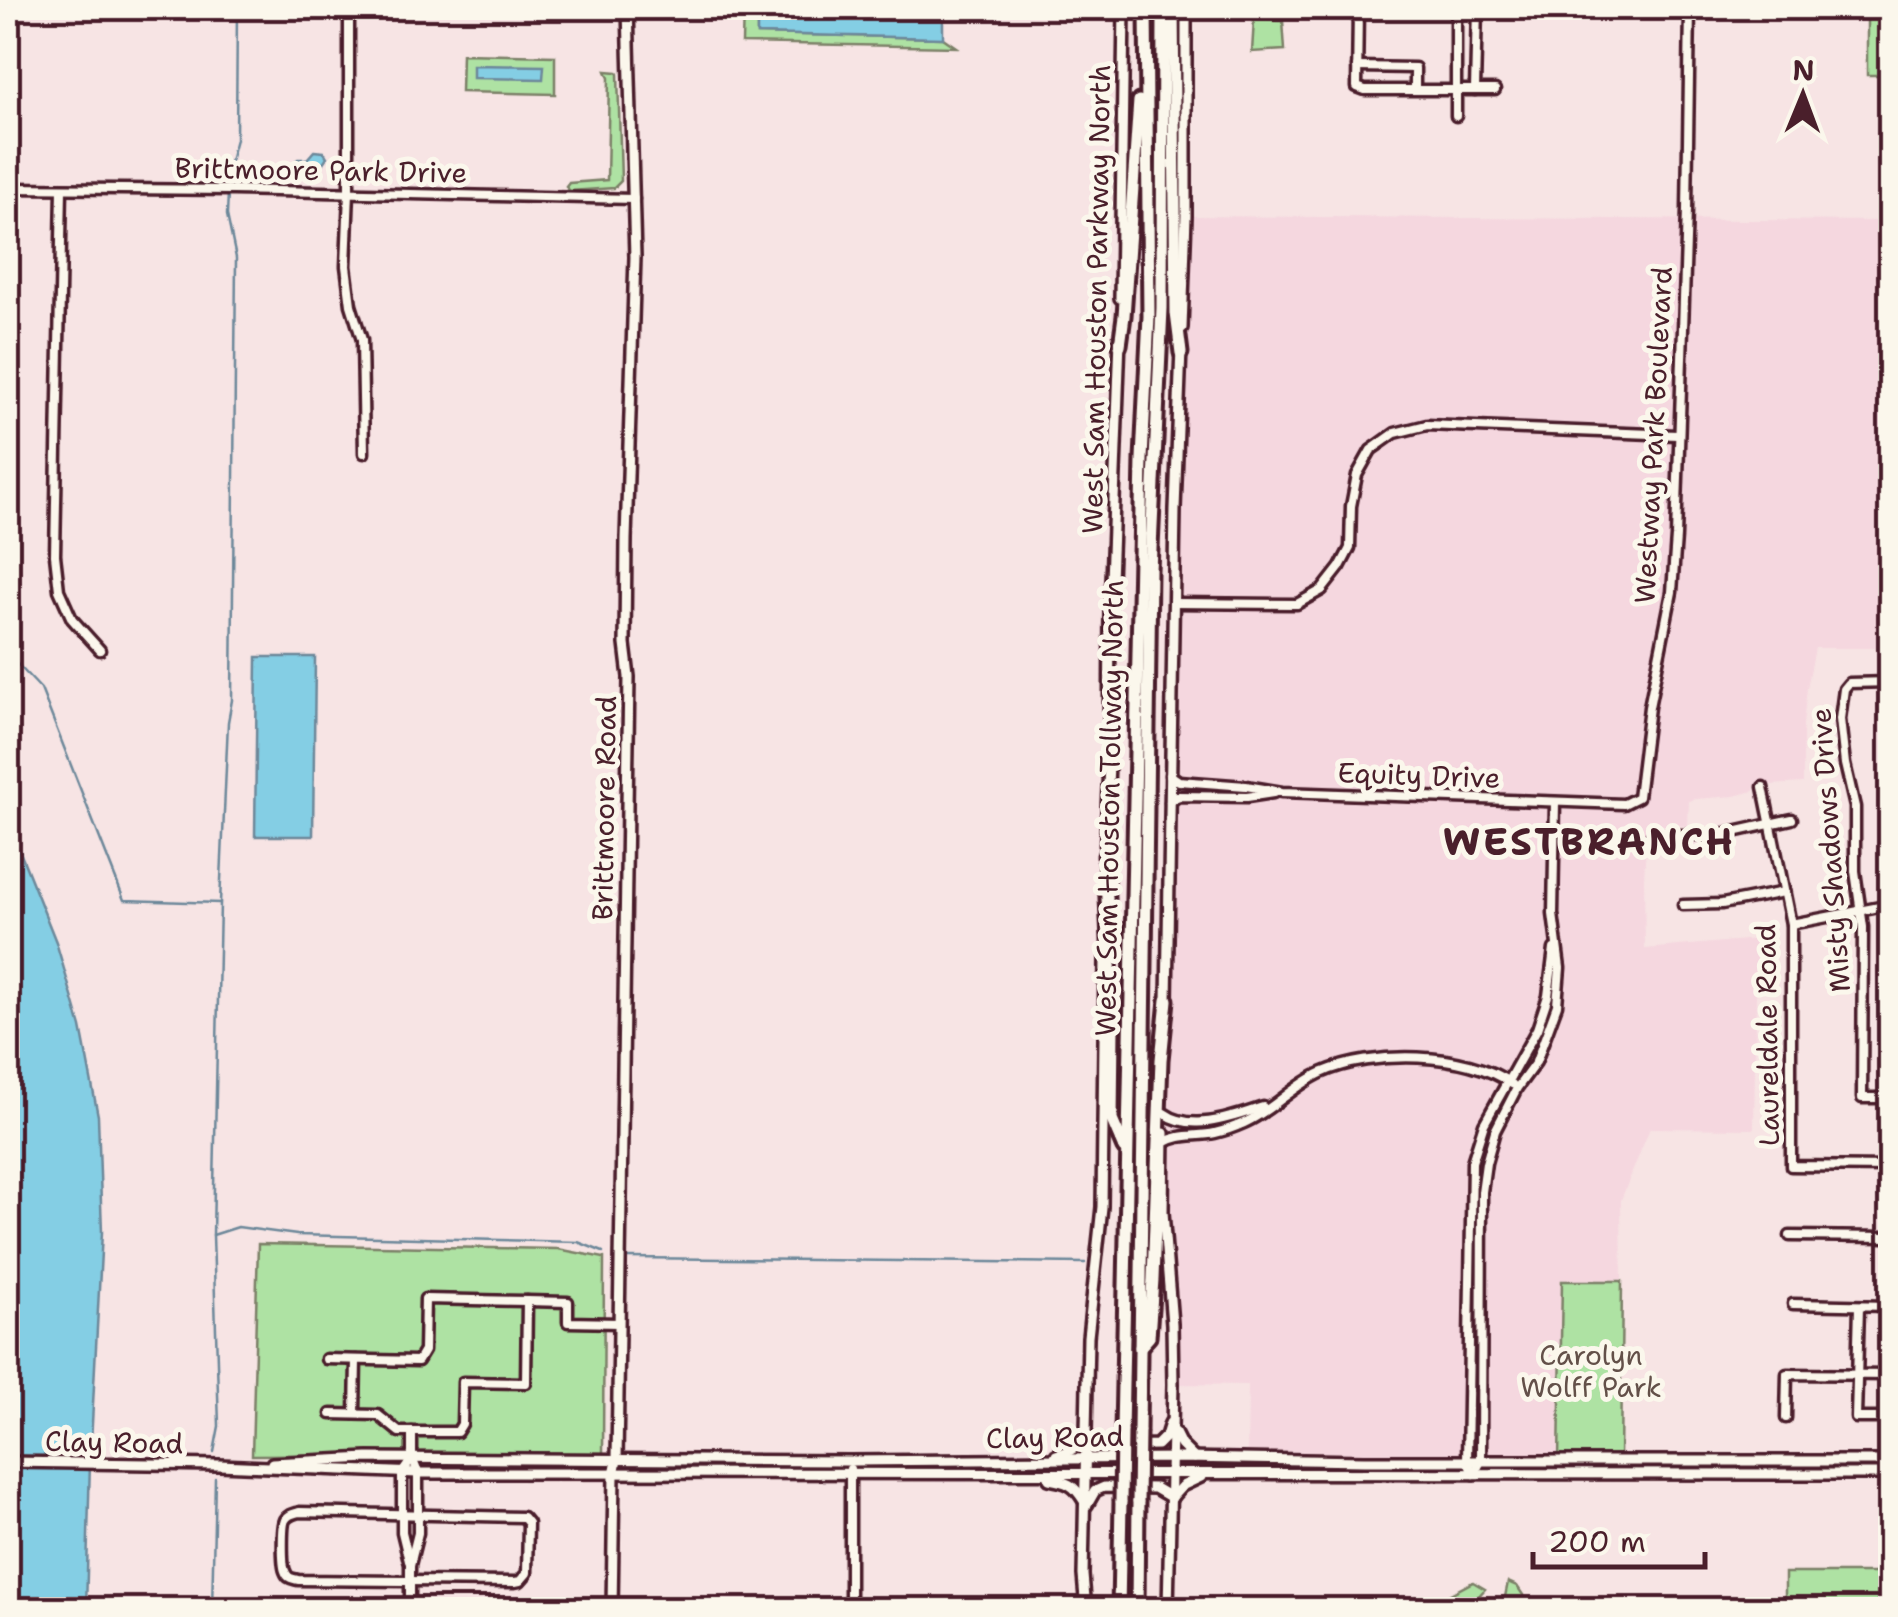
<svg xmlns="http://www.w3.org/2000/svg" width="1898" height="1617" font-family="'Shantell Sans',sans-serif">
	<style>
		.built { fill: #f5d7df }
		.green { fill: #aee2a3; stroke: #7c8067; stroke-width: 2.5 }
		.water { fill: #84cee4; stroke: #6d889a; stroke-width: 2.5 }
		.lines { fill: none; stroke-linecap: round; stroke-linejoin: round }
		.stream { stroke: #6d889a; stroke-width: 2.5 }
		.minor-casing { stroke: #4a1f2b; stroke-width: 15 }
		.major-casing { stroke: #4a1f2b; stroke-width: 16 }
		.highway-casing { stroke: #4a1f2b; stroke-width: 19 }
		.minor { stroke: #fbf7ec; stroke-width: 8 }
		.major { stroke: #fbf7ec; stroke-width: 9 }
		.highway { stroke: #fbf7ec; stroke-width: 11 }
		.highway-bridge-casing { stroke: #4a1f2b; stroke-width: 19; stroke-linecap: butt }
		.highway-bridge { stroke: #fbf7ec; stroke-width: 11 }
		.labels { text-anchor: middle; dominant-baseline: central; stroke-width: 10; stroke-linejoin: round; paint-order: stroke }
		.street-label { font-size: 28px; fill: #4a1f2b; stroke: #fbf7ec }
		.park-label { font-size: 28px; fill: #635049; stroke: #fbf7ec }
		.district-label { font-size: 38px; font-weight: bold; letter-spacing: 2.5px; fill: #4a1f2b; stroke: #fbf7ec }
	</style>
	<rect width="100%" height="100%" fill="#f7e4e4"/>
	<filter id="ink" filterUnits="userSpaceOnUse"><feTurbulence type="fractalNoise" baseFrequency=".01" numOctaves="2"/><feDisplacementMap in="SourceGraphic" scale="20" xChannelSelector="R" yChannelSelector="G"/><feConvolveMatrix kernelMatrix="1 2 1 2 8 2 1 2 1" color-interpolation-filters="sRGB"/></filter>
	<g filter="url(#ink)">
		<!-- built -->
		<path class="built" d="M1186,216L1890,221V648H1815L1807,688L1803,725V783L1755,786L1754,791L1735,796L1696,799L1689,801L1688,826L1647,825L1644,879L1645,949L1757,939L1754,1129L1650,1128L1621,1200L1622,1281H1562L1559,1461L1247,1458L1248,1385L1174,1384L1166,1267L1164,1113Z"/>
		<!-- green -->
		<g class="green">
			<path d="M743,8H757V34L943,38L956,47L742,43Z"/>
			<rect x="1867" y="8" width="23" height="67"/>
			<path d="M1254,20L1283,21L1285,50L1252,52Z"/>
			<path d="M462,54L555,56V94L461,92Z"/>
			<path d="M606,71L617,72L618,74L621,181L614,188L570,191L566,187L569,183L607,180L609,78Z"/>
			<path d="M258,1244L558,1249L604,1258L603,1453L252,1455Z"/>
			<path d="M1562,1281H1622L1620,1461H1559Z"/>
			<path d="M1887,1484H1890V1609H1785V1573H1887Z"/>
			<path d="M1473,1582L1485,1589L1477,1598L1494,1605L1504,1602L1508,1582L1517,1586L1529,1604L1550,1607L1551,1609H1449L1448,1602L1428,1609H1412V1605L1439,1600Z"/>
		</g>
		<!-- water -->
		<g class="water">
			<path d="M757,8H943V38L757,34Z"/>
			<path d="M473,65L544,66L543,79L473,78Z"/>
			<path d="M314,151L324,152L327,157L316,173L310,176L303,168L297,167L294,162L298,159H307Z"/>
			<path d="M257,657H315L313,836H255Z"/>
			<path d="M8,822L56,942L81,1027L98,1116L102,1232L90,1462L86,1609H8Z"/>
		</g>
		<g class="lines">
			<!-- stream -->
			<g class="stream">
				<path d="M228,185L229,165L236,139L237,8"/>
				<path d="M8,654L41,689L124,900L220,903"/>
				<path d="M213,1235L238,1227L297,1235L578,1242L603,1252"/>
				<path d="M628,1258L1085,1263"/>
				<path d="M214,1452L219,1426L213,1235L220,903L228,722L232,700L236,258L227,215L228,193"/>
				<path d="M212,1610L215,1478"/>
			</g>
			<defs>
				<g id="minor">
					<path d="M349,8V192L346,266L351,305L362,340L364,453"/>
					<path d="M1358,8L1357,87L1365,90H1495"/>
					<path d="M1456,8V116"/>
					<path d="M1357,67L1415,68V89"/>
					<path d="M1475,90L1477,8"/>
					<path d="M8,188L234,190L634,199"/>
					<path d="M62,189L55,555L59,590L72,619L100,650"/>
					<path d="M1174,603L1297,604L1322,590L1340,567L1350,548L1351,506L1357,475L1371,450L1395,433L1427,425L1677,435"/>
					<path d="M1890,682L1849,683L1844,689L1840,719L1845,764L1855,807V871L1863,927L1862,1098H1890"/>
					<path d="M1170,775L1179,781L1246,786L1282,792L1624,804L1638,797L1649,707L1672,592L1676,537L1687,210L1690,8"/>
					<path d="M1763,787L1791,924V1166L1890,1167"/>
					<path d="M1170,802L1178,796L1247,797L1273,793"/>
					<path d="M1652,835H1720L1792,819"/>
					<path d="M1683,905L1722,904L1784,892"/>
					<path d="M1791,924L1890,905"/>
					<path d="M1164,1113C1192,1133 1233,1117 1263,1107"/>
					<path d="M1164,1143C1179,1133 1197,1137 1215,1133C1224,1131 1235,1127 1244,1123C1270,1112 1293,1086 1321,1073C1372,1050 1466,1051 1512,1084"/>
					<path d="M1790,1236L1890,1237"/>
					<path d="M1793,1304L1890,1306"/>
					<path d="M1859,1306L1856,1418H1890"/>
					<path d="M326,1359L418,1361L424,1351L425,1299L527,1301"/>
					<path d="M331,1414L378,1415L399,1432H457L462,1424L463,1382L526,1383L527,1301L568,1302V1322L619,1323"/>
					<path d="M355,1414L356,1360"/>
					<path d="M1786,1418L1787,1374L1890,1375"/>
					<path d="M850,1469V1610"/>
					<path d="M1474,1474L1481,1461L1482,1192L1486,1163L1495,1131L1517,1088L1536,1062L1557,1005L1560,968L1553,914L1555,802"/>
					<path d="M1474,1474L1467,1461L1472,1162L1484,1124L1537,1029L1548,996L1554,949"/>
					<path d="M299,1512L523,1517L528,1523L527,1573L520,1581L515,1582L298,1580C291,1578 288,1579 285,1571C282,1564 282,1526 285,1520C289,1514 293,1514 299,1512Z"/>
					<path d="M409,1561L402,1532V1473L412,1459"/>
					<path d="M410,1610V1565L418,1533V1473L412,1458V1432"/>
				</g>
				<g id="major">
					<path d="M1120,298L1124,8"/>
					<path d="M1182,328L1186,216V8"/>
					<path d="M1105,858L1109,763L1110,608L1120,339"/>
					<path d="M1167,1002L1175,509L1181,348"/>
					<path d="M1164,1133L1163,1212L1172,1324L1173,1384L1168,1610"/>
					<path d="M1175,1433L1181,1445L1194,1458"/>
					<path d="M1086,1435L1103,1446L1157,1445L1166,1436L1170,1423"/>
					<path d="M1056,1455L1069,1451L1085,1442"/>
					<path d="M8,1462L219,1465L418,1473L1890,1474"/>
					<path d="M272,1463L368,1458L850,1461L1184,1458L1364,1461H1890"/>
					<path d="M1049,1479C1067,1482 1074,1484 1084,1501"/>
					<path d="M1173,1496L1182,1486L1201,1477"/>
					<path d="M1087,1505L1095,1491L1104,1487L1155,1488L1172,1498"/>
					<path d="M612,1610L614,1474L617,1460L629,677L625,644L626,539L635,257L628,8"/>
					<path d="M1086,1610L1083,1575L1088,1337L1102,1207L1105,958"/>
				</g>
				<g id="highway">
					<path d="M1173,8L1176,313L1181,353"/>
					<path d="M1120,345L1124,316L1139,101"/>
					<path d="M1105,855L1113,1026L1112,1120L1124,1148"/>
					<path d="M1140,1347L1149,1337L1153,1279L1161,1060L1167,1000"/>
					<path d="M1122,1432L1142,459L1149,316L1146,8"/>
					<path d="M1139,1432L1150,570L1162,308L1163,8"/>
					<path d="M1119,1610L1121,1501"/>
					<path d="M1137,1610L1138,1501"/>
				</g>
			</defs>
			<!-- minor casing -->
			<use href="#minor" class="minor-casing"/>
			<!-- major casing -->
			<use href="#major" class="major-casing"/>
			<!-- highway casing -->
			<use href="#highway" class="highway-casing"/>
			<!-- minor -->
			<use href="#minor" class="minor"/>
			<!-- major -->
			<use href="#major" class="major"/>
			<!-- highway -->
			<use href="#highway" class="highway"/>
			<defs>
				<g id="highway-bridge">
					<path d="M1121,1501L1122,1432"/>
					<path d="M1138,1501L1139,1432"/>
				</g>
			</defs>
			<!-- highway-bridge casing -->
			<use href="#highway-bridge" class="highway-bridge-casing"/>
			<!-- highway-bridge -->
			<use href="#highway-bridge" class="highway-bridge"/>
		</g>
	</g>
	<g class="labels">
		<!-- street labels -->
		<g class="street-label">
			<text transform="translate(321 170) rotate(1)">Brittmoore Park Drive</text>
			<text transform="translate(1096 299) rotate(-89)">West Sam Houston Parkway North</text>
			<text transform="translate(1653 435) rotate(-87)">Westway Park Boulevard</text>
			<text transform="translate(1419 775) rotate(2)">Equity Drive</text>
			<text transform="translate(604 808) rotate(-89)">Brittmoore Road</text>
			<text transform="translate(1109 808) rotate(-89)">West Sam Houston Tollway North</text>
			<text transform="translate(1830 850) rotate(-94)">Misty Shadows Drive</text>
			<text transform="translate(1767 1035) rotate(-91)">Laureldale Road</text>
			<text transform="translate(1055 1437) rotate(-1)">Clay Road</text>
			<text transform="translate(114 1442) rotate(1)">Clay Road</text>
		</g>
		<!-- park labels -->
		<g class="park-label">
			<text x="1591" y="1355">Carolyn<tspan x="1591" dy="32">Wolff Park</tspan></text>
		</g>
		<!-- district labels -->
		<g class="district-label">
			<text x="1589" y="841">WESTBRANCH</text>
		</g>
	</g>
	<!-- margin -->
	<rect width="1898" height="1617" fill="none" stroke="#fbf7ec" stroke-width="40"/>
	<rect x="20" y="20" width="1858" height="1577" fill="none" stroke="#4a1f2b" stroke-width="4" filter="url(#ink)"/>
	<!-- north arrow -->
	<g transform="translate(1803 95) rotate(1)" stroke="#fbf7ec" stroke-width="8" paint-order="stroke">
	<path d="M0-8L18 38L0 25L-18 38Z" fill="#4a1f2b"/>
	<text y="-15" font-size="28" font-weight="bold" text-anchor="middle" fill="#4a1f2b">N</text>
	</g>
	<!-- scale -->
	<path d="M1533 1552v15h172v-15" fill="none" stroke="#4a1f2b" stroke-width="5"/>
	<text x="1548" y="1552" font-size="30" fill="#4a1f2b" stroke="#fbf7ec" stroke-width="8" paint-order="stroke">200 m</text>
</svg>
